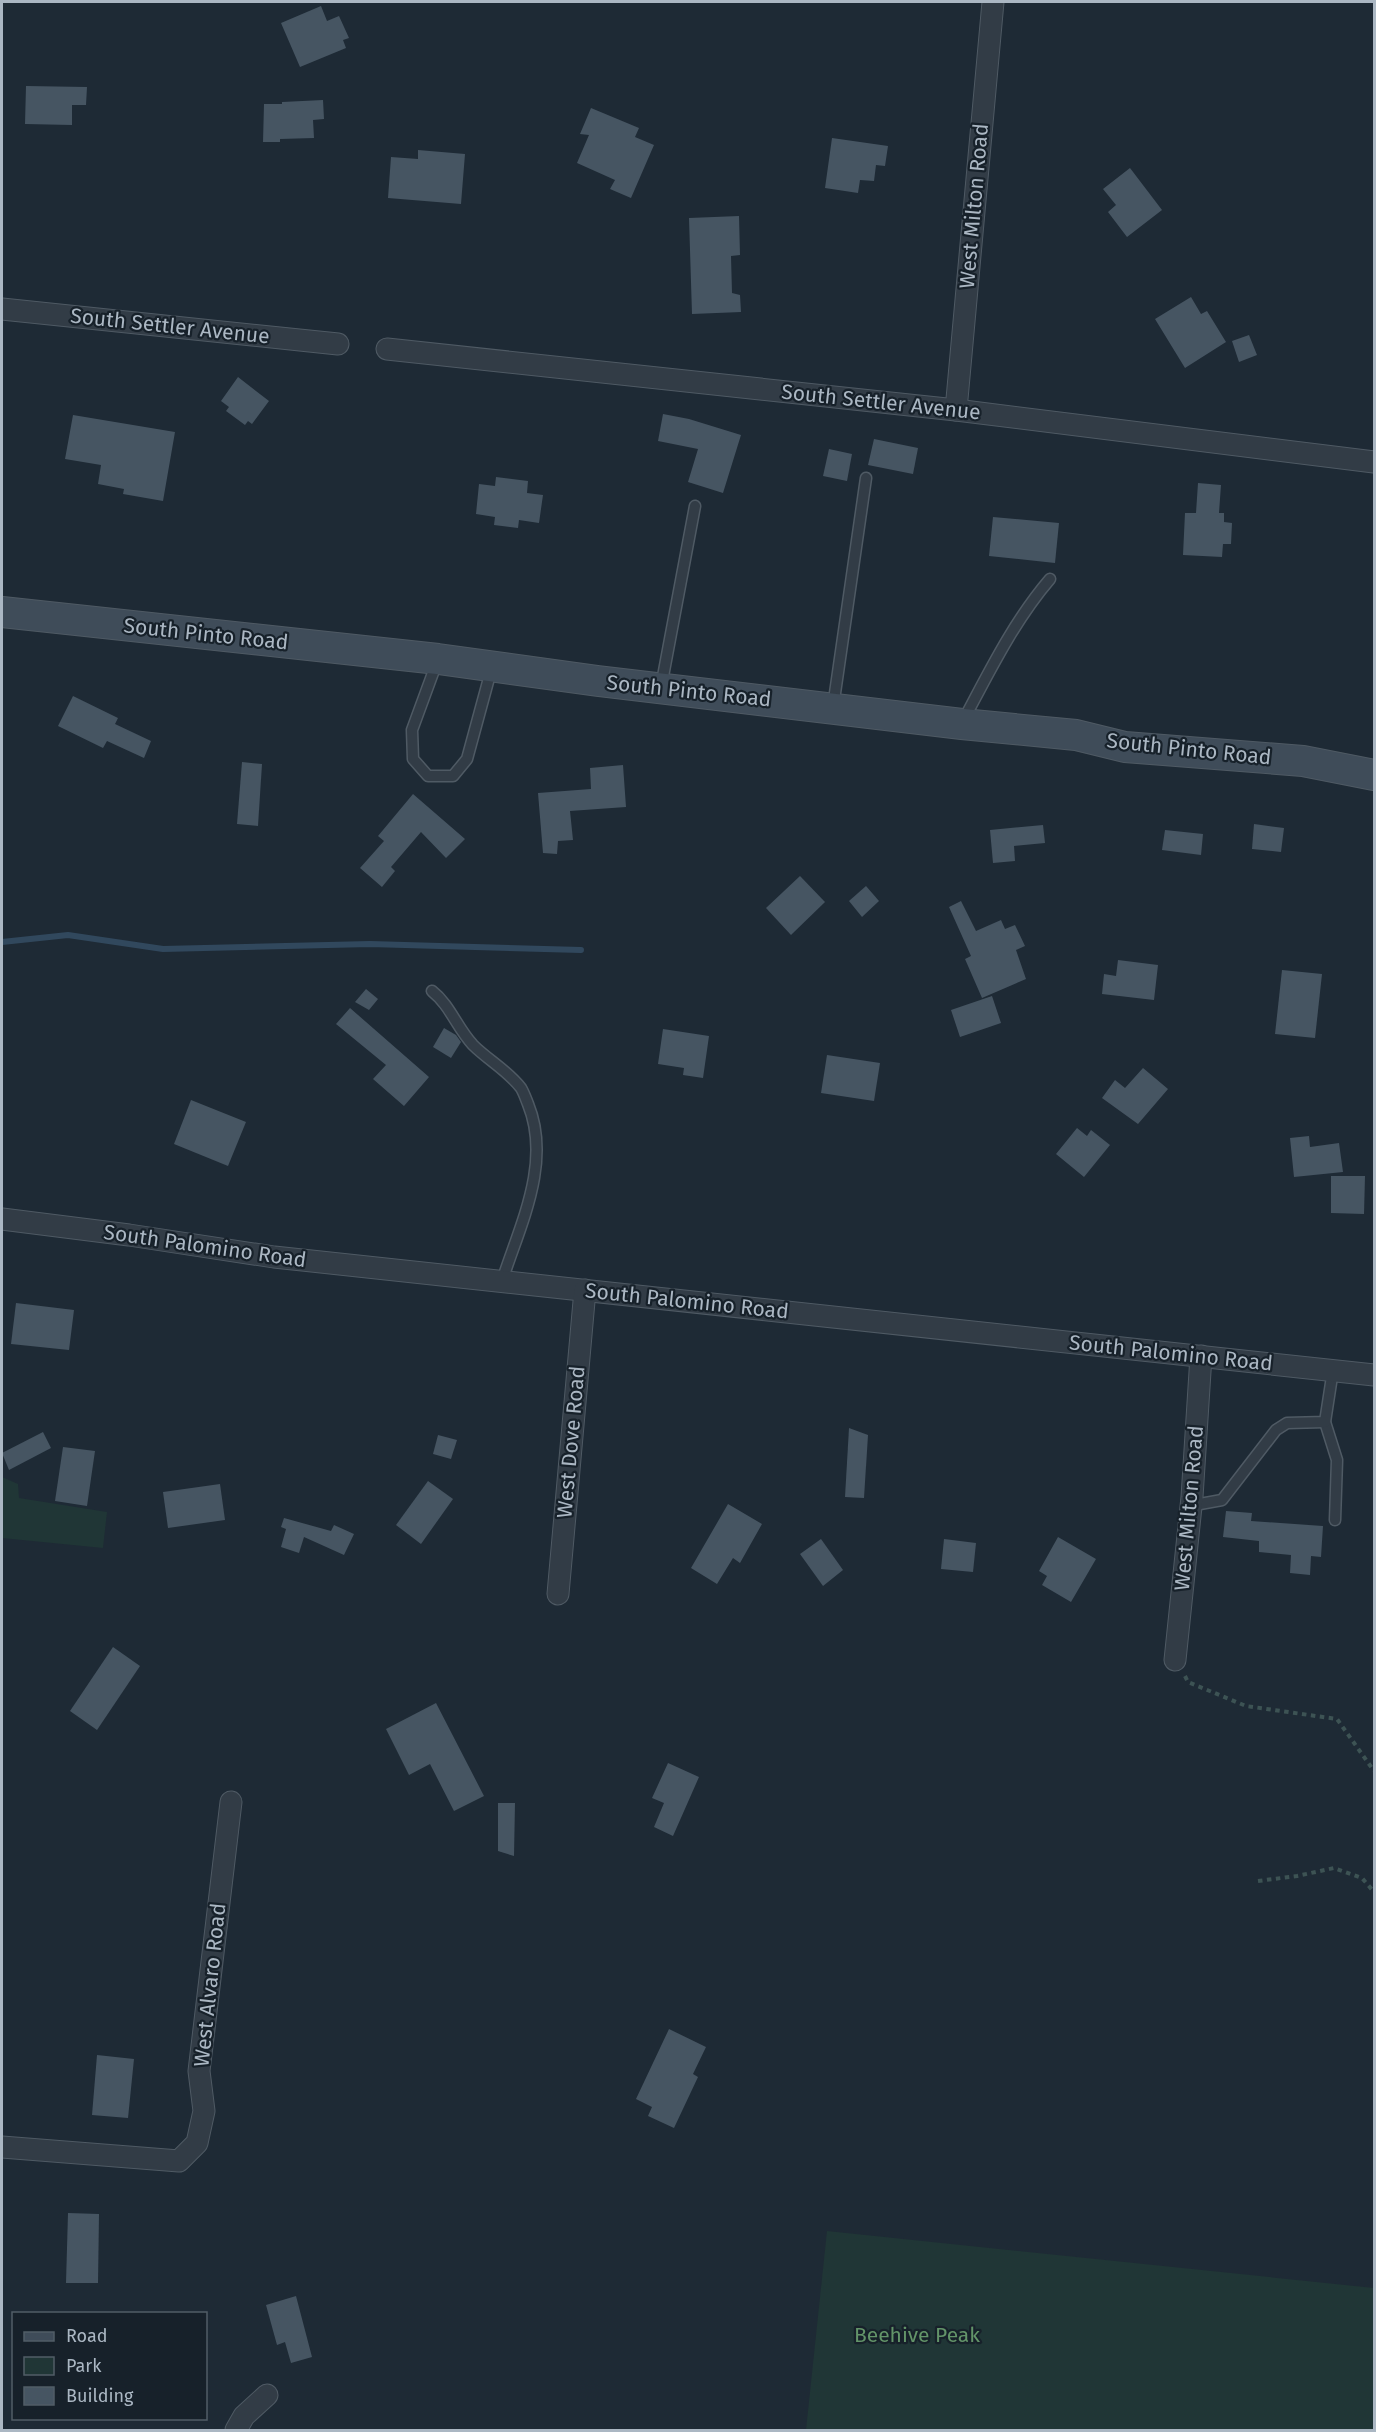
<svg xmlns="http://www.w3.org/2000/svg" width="1376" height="2432" font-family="'Fira Sans',sans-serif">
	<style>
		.green { fill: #203636 }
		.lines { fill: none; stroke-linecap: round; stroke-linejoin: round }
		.stream { stroke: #31485d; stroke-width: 6 }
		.building { fill: #465562 }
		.lane-casing { stroke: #4f5a64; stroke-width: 13 }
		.street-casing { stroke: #4f5a64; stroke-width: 23 }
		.secondary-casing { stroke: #4f5a64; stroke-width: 32 }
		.path { stroke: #3d5354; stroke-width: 4; stroke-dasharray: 4.5 4.5; stroke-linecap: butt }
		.lane { stroke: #323c46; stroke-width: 10 }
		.street { stroke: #323c46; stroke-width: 21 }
		.secondary { stroke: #3f4c59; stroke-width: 30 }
		.labels { text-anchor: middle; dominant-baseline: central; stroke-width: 4.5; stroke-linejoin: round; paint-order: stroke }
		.street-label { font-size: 21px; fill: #abb7c3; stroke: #17212a }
		.park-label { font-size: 21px; fill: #639469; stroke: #17212a }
	</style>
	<rect width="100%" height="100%" fill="#1e2a35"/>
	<!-- green -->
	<g class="green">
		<path d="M2,1477L18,1484L19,1498L107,1512L103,1548L2,1538Z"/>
		<path d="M827,2231L1374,2288V2430H806Z"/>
	</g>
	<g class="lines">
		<!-- stream -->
		<path class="stream" d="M2,942L68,935L163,949L370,944L581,950"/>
	</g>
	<!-- building -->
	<g class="building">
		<path d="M321,6L327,21L339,16L349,38L343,40L346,48L300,67L281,23Z"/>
		<path d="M26,86L87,87L86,105H72V125L25,124Z"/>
		<path d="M323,100L324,119L313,120L314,138L280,139V142H263L264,104H282V102Z"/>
		<path d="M591,108L639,128L635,137L654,145L631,198L610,189L615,180L577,163L589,135L580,134Z"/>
		<path d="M832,138L888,146L885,166L876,165L874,181L860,180L858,193L825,188Z"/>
		<path d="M418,150L465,154L461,204L388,198L391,157L418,159Z"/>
		<path d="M1130,168L1162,210L1127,237L1108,212L1116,205L1103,189Z"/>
		<path d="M739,216L740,255L731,256L732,293L740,295L741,312L692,314L689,218Z"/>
		<path d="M1191,297L1201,314L1207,311L1226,342L1185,368L1155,319Z"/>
		<path d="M1249,335L1257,355L1239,362L1232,341Z"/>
		<path d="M238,377L269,401L252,424L248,421L245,425L226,411L229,407L221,401Z"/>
		<path d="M663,414L689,419L741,435L723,493L688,482L698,449L658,441Z"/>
		<path d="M73,415L175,432L163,501L123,494L124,489L98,484L101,465L65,459Z"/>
		<path d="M874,439L918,448L913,474L868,465Z"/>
		<path d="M829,449L852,454L847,481L823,476Z"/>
		<path d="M496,477L528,481L527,493L543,495L539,523L519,520L518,528L494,525L495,517L476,514L479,484L495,486Z"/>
		<path d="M1198,483L1221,485L1219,513H1224V522L1232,523L1231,544H1223L1222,557L1183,555L1185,513H1196Z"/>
		<path d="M993,517L1059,523L1055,563L989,556Z"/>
		<path d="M73,696L118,718L115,724L151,741L144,758L107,741L103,748L58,726Z"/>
		<path d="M242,762L262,764L258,826L237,824Z"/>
		<path d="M623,765L626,807L570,811L573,840L558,841L557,854L543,853L538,793L591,789L590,768Z"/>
		<path d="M413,794L465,839L446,858L421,832L391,867L395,871L382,887L360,868L384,841L378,836Z"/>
		<path d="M1254,824L1284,828L1281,852L1252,849Z"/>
		<path d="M1043,825L1045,843L1014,846L1015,861L993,863L990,830Z"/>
		<path d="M1165,830L1203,834L1201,855L1162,850Z"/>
		<path d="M800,876L825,902L791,935L766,908Z"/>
		<path d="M866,886L879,901L862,917L849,901Z"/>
		<path d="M961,901L976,931L1001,920L1005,929L1015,925L1025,946L1016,950L1026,979L982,998L965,959L971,956L949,907Z"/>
		<path d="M1118,960L1158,965L1154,1000L1102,994L1104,974L1116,976Z"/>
		<path d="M1282,970L1322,974L1315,1038L1275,1034Z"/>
		<path d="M366,989L378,999L369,1010L355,1002Z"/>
		<path d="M992,996L1001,1023L960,1037L951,1010Z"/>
		<path d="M350,1008L429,1077L404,1106L373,1079L386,1065L336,1024Z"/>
		<path d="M444,1028L456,1035L461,1042L451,1058L433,1047Z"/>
		<path d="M663,1029L709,1036L703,1078L683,1075L684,1068L658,1064Z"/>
		<path d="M827,1055L880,1063L874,1101L821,1093Z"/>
		<path d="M1143,1068L1168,1089L1138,1124L1102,1098L1115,1080L1125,1088Z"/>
		<path d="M191,1100L246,1122L228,1166L174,1144Z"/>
		<path d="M1077,1128L1087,1136L1091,1130L1110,1145L1084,1177L1056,1154Z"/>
		<path d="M1309,1136L1310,1147L1339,1143L1343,1172L1294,1177L1290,1138Z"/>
		<path d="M1331,1176H1365L1364,1214L1331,1213Z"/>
		<path d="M16,1303L74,1310L69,1350L11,1344Z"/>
		<path d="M849,1428L868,1435L864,1498L845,1497Z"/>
		<path d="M43,1432L51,1448L9,1470L2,1453Z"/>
		<path d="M438,1435L457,1440L451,1459L433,1454Z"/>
		<path d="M63,1447L95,1451L87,1506L55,1501Z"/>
		<path d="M428,1481L453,1499L421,1544L396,1525Z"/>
		<path d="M220,1484L225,1520L168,1528L163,1492Z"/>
		<path d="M728,1504L762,1524L740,1563L733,1558L717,1584L691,1568Z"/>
		<path d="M1226,1511L1252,1513L1251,1521L1323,1526L1321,1557L1311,1556L1310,1575L1290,1573L1291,1555L1259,1552V1541L1223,1537Z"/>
		<path d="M284,1518L331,1531L334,1525L354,1534L344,1555L304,1537L299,1553L281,1547L286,1529L281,1527Z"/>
		<path d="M1058,1537L1096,1559L1071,1602L1042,1585L1047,1576L1039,1571Z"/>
		<path d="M821,1539L843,1570L823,1586L800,1554Z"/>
		<path d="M944,1539L976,1543L973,1572L941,1569Z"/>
		<path d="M113,1647L140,1666L97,1730L70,1711Z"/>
		<path d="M436,1703L484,1796L454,1811L430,1764L409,1775L386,1729Z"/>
		<path d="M668,1763L699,1777L673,1836L654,1827L664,1803L652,1798Z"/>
		<path d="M498,1803H515L514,1856L498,1851Z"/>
		<path d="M669,2029L706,2047L693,2074L698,2077L674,2128L648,2116L652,2107L636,2099Z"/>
		<path d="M97,2055L134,2059L128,2118L92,2115Z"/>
		<path d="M68,2213L99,2214L98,2283H66Z"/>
		<path d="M296,2296L312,2357L291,2363L285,2342L277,2345L266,2305Z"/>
	</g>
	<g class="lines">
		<defs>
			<g id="lane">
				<path d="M437,662L412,730L413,759L428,776H453L467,759L492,667"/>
				<path d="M661,687L695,506"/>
				<path d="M833,707L866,478"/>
				<path d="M963,721C989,672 1014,621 1050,579"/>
				<path d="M432,991C450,1005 457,1028 473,1045C488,1060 507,1070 521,1088C524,1093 526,1099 528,1104C552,1163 520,1225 502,1281"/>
				<path d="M1325,1422L1337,1460L1335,1520"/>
				<path d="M1192,1497L1200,1504L1222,1500L1276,1430L1287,1423L1325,1422L1333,1370"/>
			</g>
			<g id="street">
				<path d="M2,309L338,344"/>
				<path d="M387,349L956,410L1374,462"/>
				<path d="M956,410L993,2"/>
				<path d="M2,1219L129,1235L274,1257L1374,1375"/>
				<path d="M558,1594L585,1290"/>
				<path d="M1175,1660L1192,1497L1201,1356"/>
				<path d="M2,2147L179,2161L197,2143L204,2111L199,2071L231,1802"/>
				<path d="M236,2430L244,2416L267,2395"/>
			</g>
			<path id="secondary" d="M2,612L438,659L598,681L962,724L1076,735L1125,747L1303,761L1374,775"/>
		</defs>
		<!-- lane casing -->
		<use href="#lane" class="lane-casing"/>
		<!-- street casing -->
		<use href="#street" class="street-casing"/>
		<!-- secondary casing -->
		<use href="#secondary" class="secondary-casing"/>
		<!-- path -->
		<g class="path">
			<path d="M1185,1676L1188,1682L1246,1706L1337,1719L1374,1771"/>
			<path d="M1258,1881L1297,1876L1334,1868L1362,1878L1374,1892"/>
		</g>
		<!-- lane -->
		<use href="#lane" class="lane"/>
		<!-- street -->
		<use href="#street" class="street"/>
		<!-- secondary -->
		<use href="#secondary" class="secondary"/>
	</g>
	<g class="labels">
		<!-- street labels -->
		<g class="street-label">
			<text transform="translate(974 206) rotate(-85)">West Milton Road</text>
			<text transform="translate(170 326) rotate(6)">South Settler Avenue</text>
			<text transform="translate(881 402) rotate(6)">South Settler Avenue</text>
			<text transform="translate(206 634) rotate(6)">South Pinto Road</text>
			<text transform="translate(689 691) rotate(6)">South Pinto Road</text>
			<text transform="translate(1189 749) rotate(6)">South Pinto Road</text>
			<text transform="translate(205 1246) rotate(8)">South Palomino Road</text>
			<text transform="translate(687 1301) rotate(6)">South Palomino Road</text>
			<text transform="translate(1171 1353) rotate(6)">South Palomino Road</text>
			<text transform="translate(571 1442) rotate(-85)">West Dove Road</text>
			<text transform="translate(1189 1508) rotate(-85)">West Milton Road</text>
			<text transform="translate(210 1985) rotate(-84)">West Alvaro Road</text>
		</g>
		<!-- park labels -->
		<g class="park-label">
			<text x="917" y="2335">Beehive Peak</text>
		</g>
	</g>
	<!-- border -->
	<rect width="1376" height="2432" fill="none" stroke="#abb7c3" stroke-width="6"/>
	<!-- legend -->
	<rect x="12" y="2312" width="195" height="108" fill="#17212a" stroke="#525d67" stroke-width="1.5"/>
	<rect x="24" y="2332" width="30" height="9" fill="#3f4c59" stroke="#525d67" stroke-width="1.5"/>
	<text x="66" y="2342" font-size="18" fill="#abb7c3">Road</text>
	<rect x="24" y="2357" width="30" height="18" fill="#203636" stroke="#525d67" stroke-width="1.5"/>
	<text x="66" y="2372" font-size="18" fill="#abb7c3">Park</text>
	<rect x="24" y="2387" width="30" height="18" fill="#465562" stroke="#525d67" stroke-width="1.5"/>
	<text x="66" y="2402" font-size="18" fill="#abb7c3">Building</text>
</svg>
